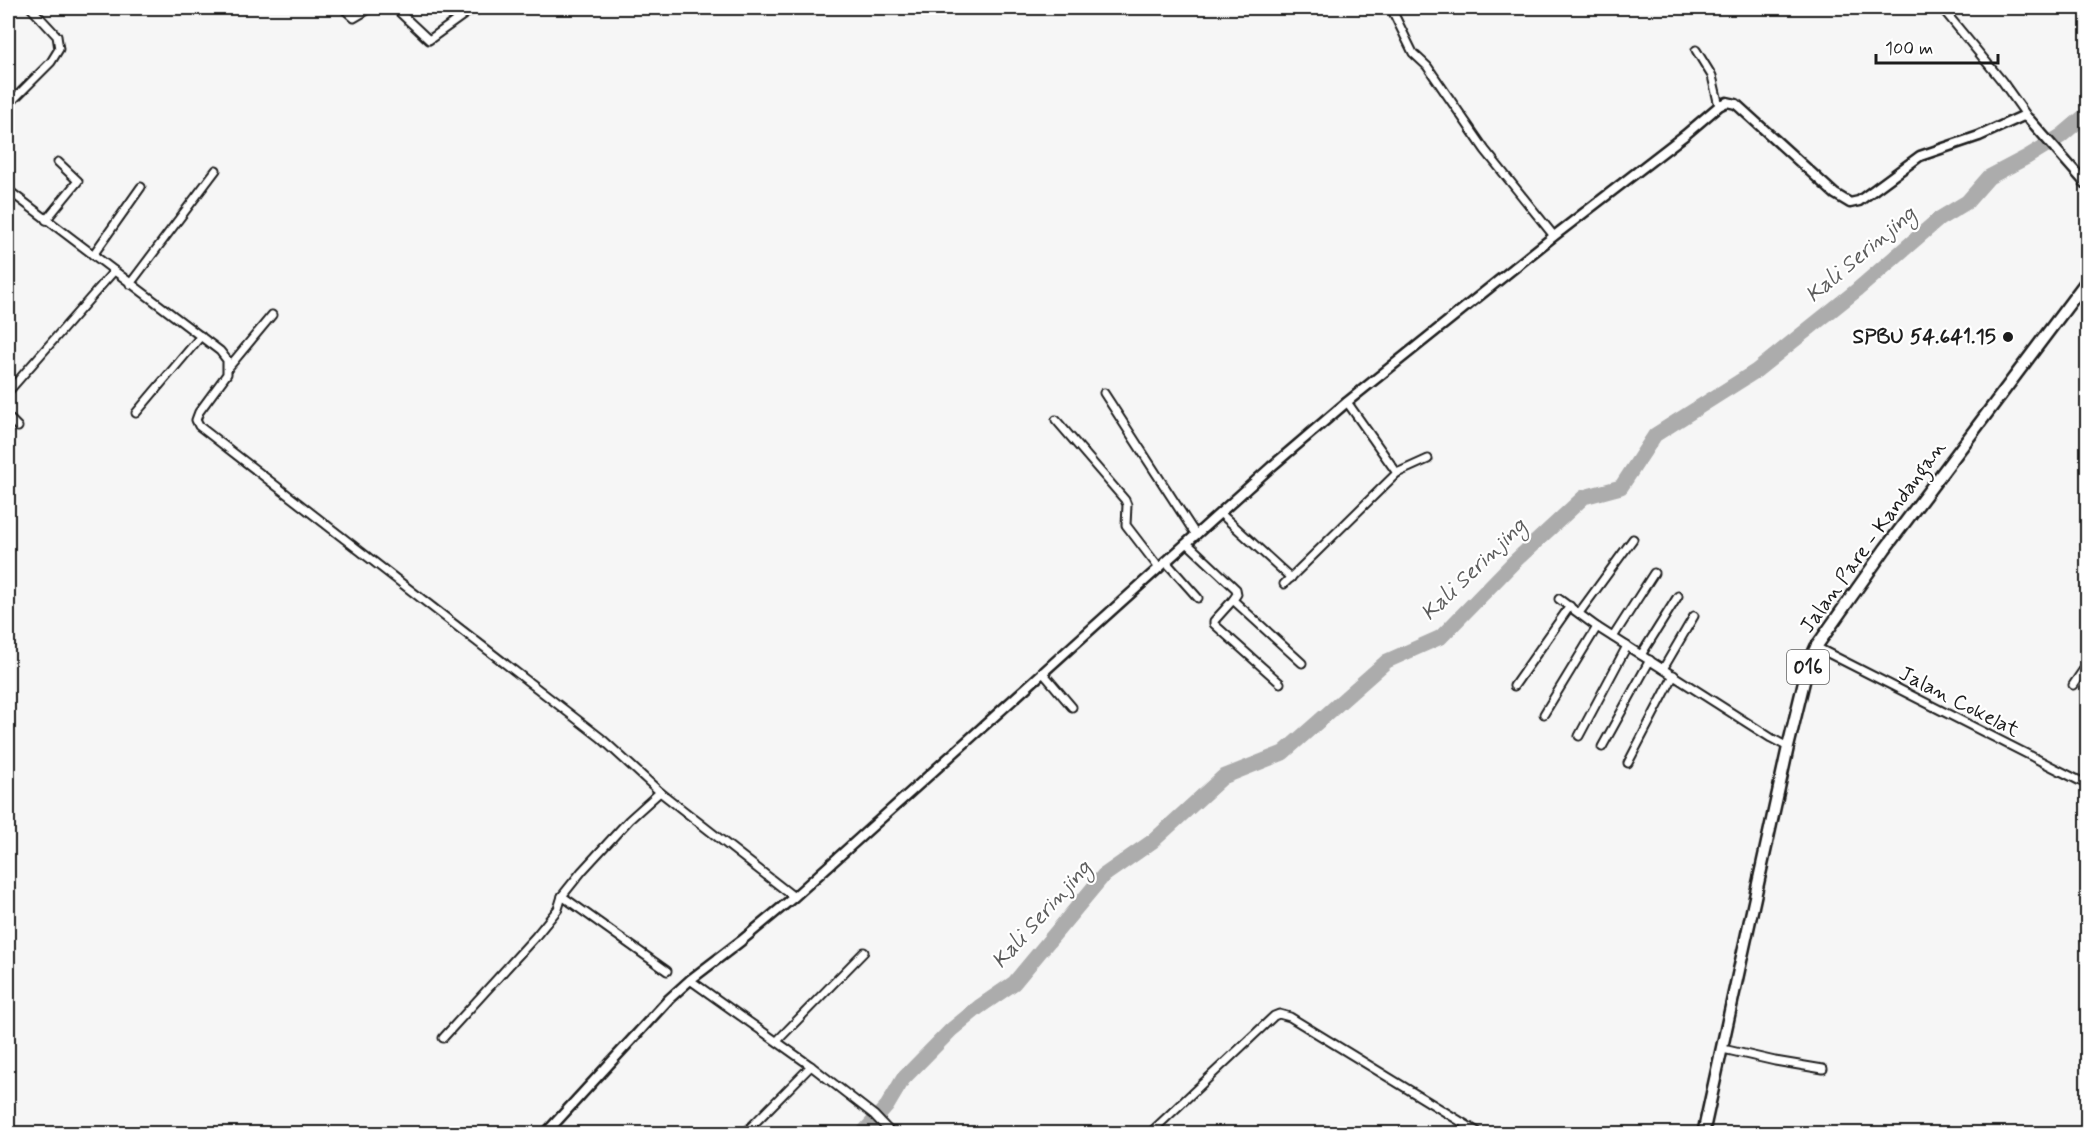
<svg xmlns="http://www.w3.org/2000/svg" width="2095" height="1141" font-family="Mynerve,sans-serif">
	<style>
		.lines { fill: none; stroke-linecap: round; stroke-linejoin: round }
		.river { stroke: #acacac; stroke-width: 15 }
		.minor-casing { stroke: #1c1c1c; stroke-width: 11 }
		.tertiary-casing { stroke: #1c1c1c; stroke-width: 13 }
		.primary-casing { stroke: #1c1c1c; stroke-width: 15 }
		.minor { stroke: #fff; stroke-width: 7 }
		.tertiary { stroke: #fff; stroke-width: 8 }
		.primary { stroke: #fff; stroke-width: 10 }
		.poi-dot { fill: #1c1c1c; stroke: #fff; stroke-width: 2 }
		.labels { text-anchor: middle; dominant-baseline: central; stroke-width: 4.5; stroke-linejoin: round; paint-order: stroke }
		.shield { fill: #fff; stroke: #606060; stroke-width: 1.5 }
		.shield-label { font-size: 20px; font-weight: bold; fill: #1c1c1c }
		.poi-label { font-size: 21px; font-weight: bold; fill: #1c1c1c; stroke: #fff; text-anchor: end }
		.street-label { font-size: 21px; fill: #1c1c1c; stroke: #fff }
		.water-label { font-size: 22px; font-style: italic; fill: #5d5d5d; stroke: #fff }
	</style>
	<rect width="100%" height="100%" fill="#f6f6f6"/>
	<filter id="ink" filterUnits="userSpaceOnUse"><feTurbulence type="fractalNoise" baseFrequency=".0167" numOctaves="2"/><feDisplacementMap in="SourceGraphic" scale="12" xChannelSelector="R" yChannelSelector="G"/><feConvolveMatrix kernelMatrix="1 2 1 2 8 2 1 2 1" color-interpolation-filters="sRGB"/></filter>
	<g filter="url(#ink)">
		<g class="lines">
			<!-- river -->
			<path class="river" d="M862,1134L887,1106L903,1079L951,1030L979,1007L1014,983L1103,876L1153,841L1223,777L1283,753L1387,661L1441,637L1514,562L1584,497L1621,487L1655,435L1756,371L1857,290L1939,219L1967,202L1989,177L2027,157L2061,136L2088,113"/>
			<defs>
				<g id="minor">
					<path d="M343,8L354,18L371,8"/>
					<path d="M395,8L429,40L469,11L489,8"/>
					<path d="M1391,8L1413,53L1427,66L1485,150L1554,236"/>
					<path d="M1942,8L2002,81L2029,119"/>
					<path d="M1696,50L1712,76L1719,106"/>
					<path d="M8,105L51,62L59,49L57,36L31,8"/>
					<path d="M8,190L220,351L227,360V374L199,412L196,420L199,426L601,738L660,792L794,897"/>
					<path d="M46,220L78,181L58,162"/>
					<path d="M93,255L141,187"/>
					<path d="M130,284L216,170"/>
					<path d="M228,368L272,315"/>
					<path d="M8,392L114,271"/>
					<path d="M1104,393L1196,535"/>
					<path d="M1347,402L1397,473"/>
					<path d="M136,413L201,336"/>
					<path d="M8,417L18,427"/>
					<path d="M1056,420L1125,500L1127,505L1126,525L1159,568"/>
					<path d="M1220,513L1291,578"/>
					<path d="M1187,543L1236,589L1237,594L1233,600L1302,663"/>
					<path d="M1166,562L1198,598"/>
					<path d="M1284,584L1397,473L1428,459"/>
					<path d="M1559,599L1597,627L1771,738L1788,747"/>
					<path d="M1233,600L1214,621V624L1280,683"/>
					<path d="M1579,613L1633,539"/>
					<path d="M1613,637L1654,573"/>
					<path d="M1816,647L2088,785"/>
					<path d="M1641,655L1678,596"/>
					<path d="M1663,669L1694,616"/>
					<path d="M1043,673L1072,707"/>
					<path d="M2073,685L2088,663"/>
					<path d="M1514,686L1570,606"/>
					<path d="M1544,714L1597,627"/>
					<path d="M1579,736L1627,646"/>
					<path d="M1602,747L1650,660"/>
					<path d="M1628,763L1674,675"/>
					<path d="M562,896L667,971"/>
					<path d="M690,980L811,1066L874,1115L892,1134"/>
					<path d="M443,1038L536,936L558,909L562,896L582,871L629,820L660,792"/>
					<path d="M777,1041L864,952"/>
					<path d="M1723,1049L1775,1061L1823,1069"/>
					<path d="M744,1134L811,1066"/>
					<path d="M1149,1134L1274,1016L1279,1014L1290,1017L1481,1134"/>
				</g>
				<path id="tertiary" d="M545,1134L669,999L690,980L741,941L794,897L1271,467L1347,402L1554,236L1685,135L1719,106L1727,102L1736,104L1835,194L1850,203L1859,201L1920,156L1979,136L2023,116L2029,119L2088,186"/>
				<path id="primary" d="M1703,1134L1788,747L1808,665L1816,647L1885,549L2088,279"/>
			</defs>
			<!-- minor casing -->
			<use href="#minor" class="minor-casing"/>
			<!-- tertiary casing -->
			<use href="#tertiary" class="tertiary-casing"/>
			<!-- primary casing -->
			<use href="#primary" class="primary-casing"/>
			<!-- minor -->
			<use href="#minor" class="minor"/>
			<!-- tertiary -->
			<use href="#tertiary" class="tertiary"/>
			<!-- primary -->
			<use href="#primary" class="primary"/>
		</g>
	</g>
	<!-- markers -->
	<circle class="poi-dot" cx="2008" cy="337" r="6"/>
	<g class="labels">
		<!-- shield labels -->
		<rect class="shield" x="1787" y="650" width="42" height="34" rx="4.5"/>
		<g class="shield-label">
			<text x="1808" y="667">016</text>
		</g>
		<!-- poi labels -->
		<g class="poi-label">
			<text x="1996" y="337">SPBU 54.641.15</text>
		</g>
		<!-- street labels -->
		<g class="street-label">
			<text transform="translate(1873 537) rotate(-54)">Jalan Pare - Kandangan</text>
			<text transform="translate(1959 702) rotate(27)">Jalan Cokelat</text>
		</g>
		<!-- water labels -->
		<g class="water-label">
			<text transform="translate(1861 255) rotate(-40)">Kali Serinjing</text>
			<text transform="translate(1474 570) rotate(-44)">Kali Serinjing</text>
			<text transform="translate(1042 915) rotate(-48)">Kali Serinjing</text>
		</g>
	</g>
	<!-- margin -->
	<rect width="2095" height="1141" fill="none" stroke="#fff" stroke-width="30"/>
	<rect x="15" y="15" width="2065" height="1111" fill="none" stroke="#1c1c1c" stroke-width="2" filter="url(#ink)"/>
	<!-- scale -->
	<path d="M1876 54v9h122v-9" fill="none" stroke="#1c1c1c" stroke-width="3"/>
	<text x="1885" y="54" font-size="18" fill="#1c1c1c" stroke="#ffffff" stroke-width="4.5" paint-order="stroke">100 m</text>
</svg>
